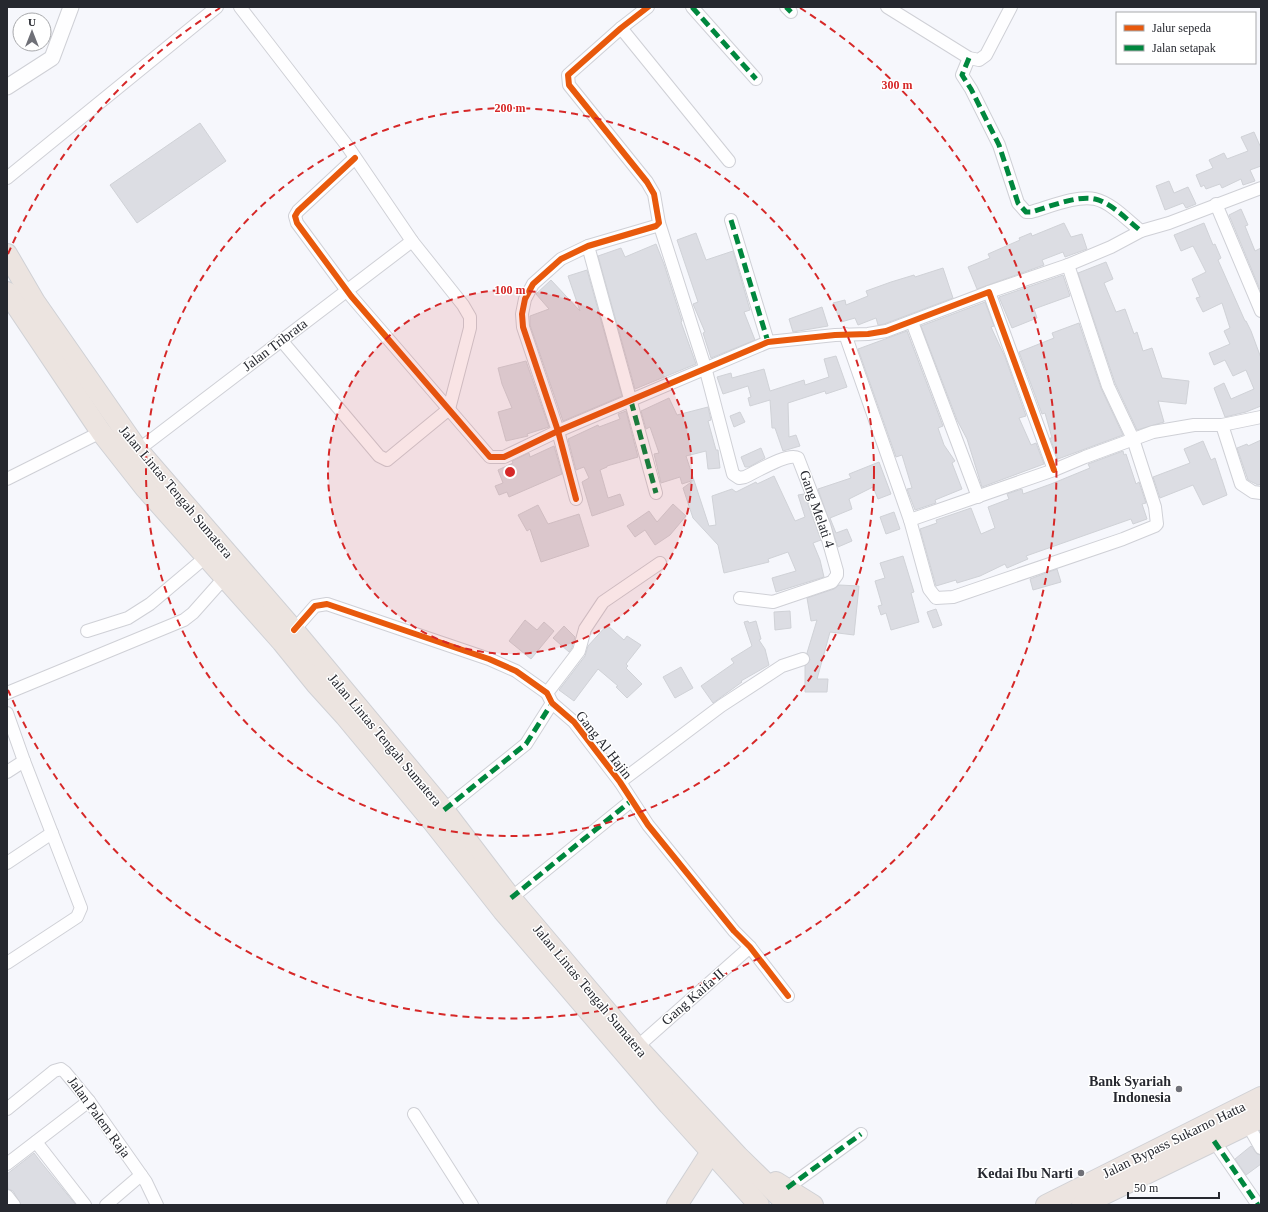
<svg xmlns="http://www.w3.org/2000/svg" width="1268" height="1212" font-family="'Times New Roman',serif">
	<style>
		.building { fill: #dcdde3; stroke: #d0d2d7 }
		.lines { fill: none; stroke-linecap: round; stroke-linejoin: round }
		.minor-casing { stroke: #cfd0d6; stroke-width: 14 }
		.tertiary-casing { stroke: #cfd0d6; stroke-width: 17 }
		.trunk-casing { stroke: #d0d1d5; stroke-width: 22 }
		.minor { stroke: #fefeff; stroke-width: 12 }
		.tertiary { stroke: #fefeff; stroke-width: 15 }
		.trunk { stroke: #ece4e0; stroke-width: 20 }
		.quiet { stroke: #00873e; stroke-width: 5; stroke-dasharray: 10 5; stroke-linecap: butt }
		.cycleway-casing { stroke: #fff; stroke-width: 8 }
		.cycleway { stroke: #e8590c; stroke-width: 6 }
		.ring { fill: none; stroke: #d62828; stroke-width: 2; stroke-dasharray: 7 5 }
		.poi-dot { fill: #6f7077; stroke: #fff; stroke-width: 1.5 }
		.labels { text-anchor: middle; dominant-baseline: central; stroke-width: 3; stroke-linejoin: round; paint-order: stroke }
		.street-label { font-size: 14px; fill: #26282f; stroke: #fff }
		.poi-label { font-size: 14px; font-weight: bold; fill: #26282f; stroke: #fff; text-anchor: end }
		.centre { fill: #d62828; stroke: #fff; stroke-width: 2 }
		.ring-label { font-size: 12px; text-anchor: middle; font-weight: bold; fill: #d62828; stroke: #fff; stroke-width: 3; stroke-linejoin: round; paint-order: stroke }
	</style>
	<rect width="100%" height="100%" fill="#f6f7fc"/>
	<!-- building -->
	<g class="building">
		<path d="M200,123L226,161L137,223L110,185Z"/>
		<path d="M1254,132L1261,148V166L1250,170L1255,181L1243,185L1241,179L1222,188L1220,184L1206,189L1204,185L1201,187L1196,175L1213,168L1209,160L1224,153L1227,159L1248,151L1241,137Z"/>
		<path d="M1169,181L1174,193L1188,187L1196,204L1186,208L1183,203L1165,210L1156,186Z"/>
		<path d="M1241,209L1248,225L1245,226L1255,251L1261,248V292L1229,215Z"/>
		<path d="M1064,223L1071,237L1082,234L1087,249L1065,257L1063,252L1042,260L1044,265L977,289L968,267L990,258L988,254L1020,240L1019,238L1031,233L1032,236Z"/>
		<path d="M1204,223L1213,245L1215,244L1221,258L1218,260L1245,321H1246L1251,331L1261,358V406L1246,412L1225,417L1214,388L1224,383L1231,399L1254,389L1246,370L1233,376L1225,360L1214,365L1209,353L1230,344L1224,331L1230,328L1222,303L1203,312L1196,298L1200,297L1192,279L1206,272L1193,246L1181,251L1174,235Z"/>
		<path d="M696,233L706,260L733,251L750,310L744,312L755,340L711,358L703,333L705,332L693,304L698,302L677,240Z"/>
		<path d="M656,244L664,264L682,321L681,322L696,364L635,389L598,256L621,248L625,257Z"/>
		<path d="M1106,262L1113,279L1104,283L1116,312L1125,309L1134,334L1137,332L1143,351L1152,348L1162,378L1189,381L1186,404L1158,401L1164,422L1137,430L1115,383L1078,273Z"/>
		<path d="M943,268L953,298L884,324L878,325L876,318L858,325L855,318L841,322L833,303L845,300L846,305L868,296L866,291L891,282L914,275L915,277Z"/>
		<path d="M587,270L622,396L563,421L530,325V316L549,309L536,294L551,280L580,311L568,276Z"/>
		<path d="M1063,275L1070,296L1034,309L1037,318L1012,328L999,297Z"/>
		<path d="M985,302L994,326L991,327L1005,357L1026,416L1019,418L1031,445L1036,443L1044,464L982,487L967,439L957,420L921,326Z"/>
		<path d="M822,307L828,326L793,332L789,319Z"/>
		<path d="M1079,323L1101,388L1123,435L1058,459L1050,438H1052L1045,413L1042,414L1019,352L1054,338L1052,333Z"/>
		<path d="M907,331L943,426L938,428L944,445L955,461L952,463L962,489L935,500L936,503L915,510L907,489L912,488L902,455L896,457L858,349Z"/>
		<path d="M836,356L847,387L826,394L825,391L788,403L789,437L796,435L800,446L783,451L775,428H772L770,400L750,406L748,398L751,397L748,386L723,394L717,377L731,373L732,378L764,369L770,391L804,380L805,385L829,377L824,359Z"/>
		<path d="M526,361L549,427L527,434L528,436L506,441L498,412L512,408L502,384L498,368Z"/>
		<path d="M669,398L677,415L708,407L711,420L708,421L716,450H718L720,468L708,469L706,451L686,456L709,526L716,525L712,496L732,489L736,492L756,482L757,484L774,476L795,521L805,517L798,495L804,494L821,540L813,543L820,560L824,577L776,592L772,578L796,571L788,552L768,559L769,562L724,573L718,545L693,518L683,488L694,480L682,484L680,477L661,483L654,454L659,453L650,427L646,429L641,411Z"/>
		<path d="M626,411L638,457L607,466V467L600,470L608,498L620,494L624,505L592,516L582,482L589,478L584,467L576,470L568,439L598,425L599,427L620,419L618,414Z"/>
		<path d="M740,412L745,422L734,427L730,416Z"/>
		<path d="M1261,440V484L1258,485L1248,480L1237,448L1247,444L1248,446Z"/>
		<path d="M1203,441L1211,460L1215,458L1227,495L1203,505L1193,485L1160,498L1153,477L1190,463L1184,449Z"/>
		<path d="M554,446L562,474L509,497L507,492L499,495L495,486L503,483L498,470L513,463L512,461L529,453L530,457Z"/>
		<path d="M761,448L765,458L749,467H745L741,457Z"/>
		<path d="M1123,451L1124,455L1126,454L1136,484L1139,482L1146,503L1142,504L1147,519L1133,524L1131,519L1026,556L1028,559L1007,568L1005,564L980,576L957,583L956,580L936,586L920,529L937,523L936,520L971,508L981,534L995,528L988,507L1009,499L1007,494L1022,489L1023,494L1051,484L1090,468L1088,464Z"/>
		<path d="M879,462L891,494L878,499L873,487L849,499L852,509L830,518L836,533L847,529L852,541L838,547L818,489L851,478L849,474Z"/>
		<path d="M673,504L686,516L670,535L655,545L645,530L635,537L627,526L649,511L657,522Z"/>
		<path d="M538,505L548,524L579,514L589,546L541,562L530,529L527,531L518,515Z"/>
		<path d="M894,512L900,529L886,534L880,517Z"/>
		<path d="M903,556L914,592L911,593L919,622L891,630L886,613L881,615L878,606L882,605L875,581L885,578L880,563Z"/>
		<path d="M1057,569L1061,582L1033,590L1030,579Z"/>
		<path d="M839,585L859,586L854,635L830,632L817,679H828L827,692H805V666L810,660L807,653L817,620L811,621L807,598L834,589Z"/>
		<path d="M936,609L942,625L933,628L927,612Z"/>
		<path d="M790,611L791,628L775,630L774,612Z"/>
		<path d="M525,620L537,630L544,622L554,631L531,659L509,641Z"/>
		<path d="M748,621L749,623L756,621L761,639L759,640L765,649L769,665L741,681L742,682L713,703L701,686L734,663L731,659L752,646L744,622Z"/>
		<path d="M607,625L624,640L627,636L641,645L626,664L628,666L626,668L642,684L627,698L616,687L618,686L598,669L574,701L559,690L585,656L588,646Z"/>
		<path d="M564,626L575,637L572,648L569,652L553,638Z"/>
		<path d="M681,667L693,688L675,698L663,677Z"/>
		<path d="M1251,1146L1257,1154L1261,1155V1164L1246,1175L1235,1159Z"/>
		<path d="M34,1153L40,1161L76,1205H21L13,1191L8,1189L7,1174Z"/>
	</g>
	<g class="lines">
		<defs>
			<g id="minor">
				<path d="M240,7L348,147L412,241L463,305L470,317V328L449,409L387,460L379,456L281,340"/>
				<path d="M692,7L756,79"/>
				<path d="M786,7L791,12"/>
				<path d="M887,7L969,58L979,60L986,55L1011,7"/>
				<path d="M621,28L729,161"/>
				<path d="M969,58L962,75L971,89L999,145L1018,203L1026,212H1031C1049,207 1077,195 1095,199C1112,203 1128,221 1141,231"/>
				<path d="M355,158L298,211L295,216L297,223L351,296L490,457H504L558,431L768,342L835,335L868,334L886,331L989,292L1054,470"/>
				<path d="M7,178L217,7"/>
				<path d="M1216,204L1261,311"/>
				<path d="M731,220L768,342"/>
				<path d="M659,223L705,367L733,474L739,478L745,477C756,472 788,452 798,458L824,525L837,571V575L832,582L773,602L740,598"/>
				<path d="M588,246L656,493"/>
				<path d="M989,292L1068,265L1111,247L1141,231L1169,223L1261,188"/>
				<path d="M912,322L978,497"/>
				<path d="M845,334L910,520L929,589L936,598L953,597L1123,539L1155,526L1157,524L1155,507L1133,439L1108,386L1068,265"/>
				<path d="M1222,425L1241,484L1253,492L1261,493"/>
				<path d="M138,450L412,241"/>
				<path d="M7,479L101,432"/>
				<path d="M576,499L558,431L523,327L522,314L525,299L533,284L561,259L588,246L656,226L659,223L654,194L647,182L569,85L568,75L621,28L648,7"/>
				<path d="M910,520L1054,470L1085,457L1153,432L1194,425H1222L1261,417"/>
				<path d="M294,630L315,606L327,604L489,659L516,671L547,693L552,703L574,722L620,782L648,825L734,931L750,947L788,996"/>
				<path d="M87,631L128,618L150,604L207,556"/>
				<path d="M7,693L184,620L193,613L225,577"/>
				<path d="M547,693L579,651L585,629L603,602L660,563"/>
				<path d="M7,713L24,761L81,908L77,917L7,963"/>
				<path d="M7,772L24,761"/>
				<path d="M620,782L721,706L782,666L803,659"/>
				<path d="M444,810L526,744L552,703"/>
				<path d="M7,863L52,833"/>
				<path d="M511,898L631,801"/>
				<path d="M637,1047L750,947"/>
				<path d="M7,1109L54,1071L61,1069L65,1072L89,1101L146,1182L157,1205"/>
				<path d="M414,1114L472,1205"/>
				<path d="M1248,1125L1261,1148"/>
				<path d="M1214,1141L1258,1205"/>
				<path d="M36,1142L85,1205"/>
				<path d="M7,1164L89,1101"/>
				<path d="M787,1188L861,1134"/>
				<path d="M7,1196L14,1205"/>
				<path d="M106,1205L141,1175"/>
			</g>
			<path id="tertiary" d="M7,87L52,58L71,7"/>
			<g id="trunk">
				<path d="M7,254L35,302L138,450L294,630L444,810L511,898L637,1047L738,1156L788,1205"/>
				<path d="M7,292L101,432L145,488L282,642L316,684L345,716L432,821L503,911L669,1105L759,1205"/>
				<path d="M776,1182L813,1205"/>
				<path d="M677,1205L711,1152"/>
				<path d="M1046,1205L1261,1097"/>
				<path d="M1082,1205L1261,1118"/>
			</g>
		</defs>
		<!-- minor casing -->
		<use href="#minor" class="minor-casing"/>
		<!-- tertiary casing -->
		<use href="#tertiary" class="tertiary-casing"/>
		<!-- trunk casing -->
		<use href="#trunk" class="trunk-casing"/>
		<!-- minor -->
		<use href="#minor" class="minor"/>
		<!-- tertiary -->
		<use href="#tertiary" class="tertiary"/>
		<!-- trunk -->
		<use href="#trunk" class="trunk"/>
		<!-- quiet -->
		<g class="quiet">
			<path d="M692,7L756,79"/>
			<path d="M786,7L791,12"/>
			<path d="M969,58L962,75L971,89L999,145L1018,203L1026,212H1031C1049,207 1077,195 1095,199C1112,203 1128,221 1141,231"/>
			<path d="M731,220L768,342"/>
			<path d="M631,401L656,493"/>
			<path d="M444,810L526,744L552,703"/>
			<path d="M511,898L631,801"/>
			<path d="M1214,1141L1258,1205"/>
			<path d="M787,1188L861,1134"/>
		</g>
		<defs>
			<g id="cycleway">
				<path d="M355,158L298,211L295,216L297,223L351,296L490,457H504L558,431L768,342L835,335L868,334L886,331L989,292L1054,470"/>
				<path d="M576,499L558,431L523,327L522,314L525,299L533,284L561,259L588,246L656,226L659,223L654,194L647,182L569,85L568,75L621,28L648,7"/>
				<path d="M294,630L315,606L327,604L489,659L516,671L547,693L552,703L574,722L620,782L648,825L734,931L750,947L788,996"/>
			</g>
		</defs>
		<!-- cycleway casing -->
		<use href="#cycleway" class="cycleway-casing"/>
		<!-- cycleway -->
		<use href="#cycleway" class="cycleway"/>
	</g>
	<!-- distance rings -->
	<circle cx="510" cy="472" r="182" fill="#d62828" fill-opacity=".12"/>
	<g class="ring">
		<circle cx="510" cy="472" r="182"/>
		<circle cx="510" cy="472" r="364"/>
		<path d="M8 254A547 547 0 0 1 220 8M800 8A547 547 0 1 1 8 690"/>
	</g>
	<!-- markers -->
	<g class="poi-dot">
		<circle cx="1179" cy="1089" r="4"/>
		<circle cx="1081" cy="1173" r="4"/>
	</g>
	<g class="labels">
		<!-- street labels -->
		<g class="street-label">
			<text transform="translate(275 345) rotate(-37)">Jalan Tribrata</text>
			<text transform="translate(176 492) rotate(50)">Jalan Lintas Tengah Sumatera</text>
			<text transform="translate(817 509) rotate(71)">Gang Melati 4</text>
			<text transform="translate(385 740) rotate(50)">Jalan Lintas Tengah Sumatera</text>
			<text transform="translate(604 745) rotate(52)">Gang Al Hajin</text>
			<text transform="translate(590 991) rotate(50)">Jalan Lintas Tengah Sumatera</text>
			<text transform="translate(693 997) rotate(-41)">Gang Kaifa II</text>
			<text transform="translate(99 1117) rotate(54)">Jalan Palem Raja</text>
			<text transform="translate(1174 1140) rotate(-26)">Jalan Bypass Sukarno Hatta</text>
		</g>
		<!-- poi labels -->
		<g class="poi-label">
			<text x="1171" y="1081">Bank Syariah<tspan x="1171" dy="16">Indonesia</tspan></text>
			<text x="1073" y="1173">Kedai Ibu Narti</text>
		</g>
	</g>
	<circle cx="510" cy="472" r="6" class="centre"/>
	<g class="ring-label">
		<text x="897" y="89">300 m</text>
		<text x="510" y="112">200 m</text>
		<text x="510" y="294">100 m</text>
	</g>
	<!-- border -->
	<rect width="1268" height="1212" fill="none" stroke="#26282f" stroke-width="16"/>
	<!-- legend -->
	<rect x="1116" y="12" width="140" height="52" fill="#ffffff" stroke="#a8a9ac"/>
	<rect x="1124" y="25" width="20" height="6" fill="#e8590c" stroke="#a8a9ac"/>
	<text x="1152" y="32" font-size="12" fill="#26282f">Jalur sepeda</text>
	<rect x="1124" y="45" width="20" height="6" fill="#00873e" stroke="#a8a9ac"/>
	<text x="1152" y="52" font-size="12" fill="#26282f">Jalan setapak</text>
	<!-- north arrow -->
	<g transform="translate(32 32)"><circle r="19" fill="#ffffff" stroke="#a8a9ac"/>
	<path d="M0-3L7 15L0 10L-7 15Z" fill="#6f7077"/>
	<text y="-6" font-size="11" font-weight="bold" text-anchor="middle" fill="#26282f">U</text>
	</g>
	<!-- scale -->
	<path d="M1128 1192v6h91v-6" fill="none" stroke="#26282f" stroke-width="2"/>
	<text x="1134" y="1192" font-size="12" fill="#26282f" stroke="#ffffff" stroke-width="3" paint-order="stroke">50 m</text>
</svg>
